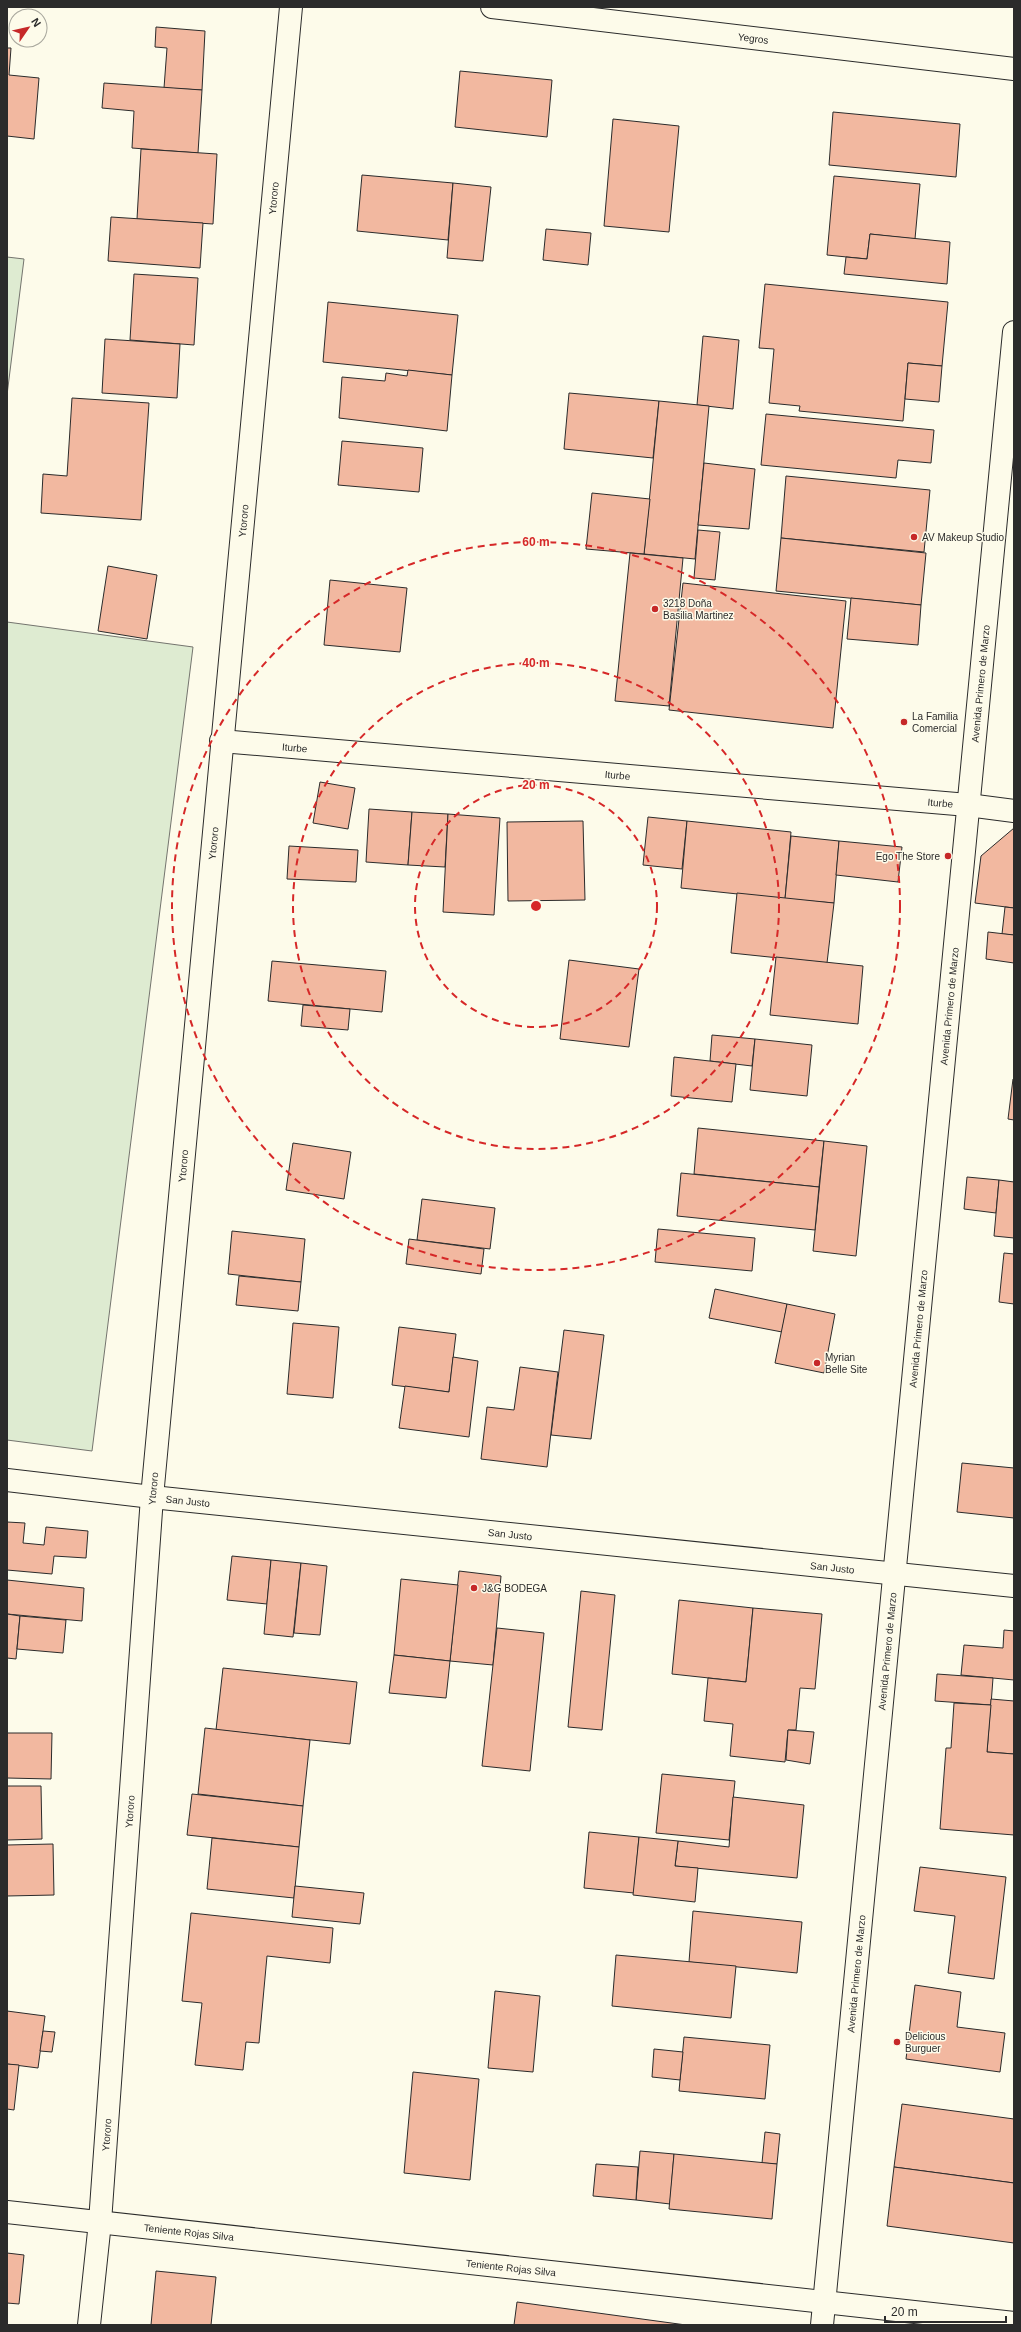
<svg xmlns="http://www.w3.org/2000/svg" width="1021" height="2332" font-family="Helvetica,sans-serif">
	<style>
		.green { fill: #deebd1; stroke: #74746e }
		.building { fill: #f2b8a0; stroke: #2b2b2b }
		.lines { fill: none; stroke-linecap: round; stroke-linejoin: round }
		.minor-casing { stroke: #2b2b2b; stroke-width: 24 }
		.minor { stroke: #fdfbea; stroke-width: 22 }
		.ring { fill: none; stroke: #d62828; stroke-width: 2; stroke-dasharray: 7 5 }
		.poi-dot { fill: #c62828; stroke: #fdfbea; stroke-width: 1.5 }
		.labels { text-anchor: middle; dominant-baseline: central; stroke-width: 3; stroke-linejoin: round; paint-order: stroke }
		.street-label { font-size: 10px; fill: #2b2b2b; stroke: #fdfbea }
		.poi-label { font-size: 10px; fill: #2b2b2b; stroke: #fdfbea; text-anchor: start }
		.centre { fill: #d62828; stroke: #fdfbea; stroke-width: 2 }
		.ring-label { font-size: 12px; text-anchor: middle; font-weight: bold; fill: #d62828; stroke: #fdfbea; stroke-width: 3; stroke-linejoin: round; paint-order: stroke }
	</style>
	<rect width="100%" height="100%" fill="#fdfbea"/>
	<!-- green -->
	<g class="green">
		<path d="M7,257L24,259L7,395Z"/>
		<path d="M7,622L193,647L92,1451L7,1440Z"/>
	</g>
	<!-- building -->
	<g class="building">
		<path d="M156,27L205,31L202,90L164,88L167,48L155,47Z"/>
		<path d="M7,48H11L9,75L39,78L34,139L7,136Z"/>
		<path d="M460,71L552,80L547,137L455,127Z"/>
		<path d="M104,83L202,90L198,153L132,148L134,111L102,108Z"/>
		<path d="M833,112L960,124L956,177L829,165Z"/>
		<path d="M613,119L679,126L669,232L604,226Z"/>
		<path d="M141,149L217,154L213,224L137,219Z"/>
		<path d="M362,175L453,183L448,240L357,231Z"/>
		<path d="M834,176L920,184L915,239L870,234L867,259L827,255Z"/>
		<path d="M453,183L491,187L483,261L447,258Z"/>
		<path d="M111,217L203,223L200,268L108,261Z"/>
		<path d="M546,229L591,233L588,265L543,260Z"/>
		<path d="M870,234L950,242L947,284L844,274L846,257L867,259Z"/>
		<path d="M134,274L198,278L194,345L130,340Z"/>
		<path d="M765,284L948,302L942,366L908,363L903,421L799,411L800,406L769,403L774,349L759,348Z"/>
		<path d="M328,302L458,315L452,375L323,362Z"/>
		<path d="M703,336L739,340L733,409L697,405Z"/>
		<path d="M105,339L180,344L177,398L102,393Z"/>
		<path d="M908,363L942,366L939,402L905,399Z"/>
		<path d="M408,370L452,375L447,431L339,418L342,377L385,381L386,373L407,376Z"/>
		<path d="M569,393L659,401L653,458L564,449Z"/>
		<path d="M72,398L149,403L141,520L41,513L43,474L67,476Z"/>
		<path d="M659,401L709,406L695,559L644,554Z"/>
		<path d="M766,414L934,430L931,463L898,460L896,478L761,465Z"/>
		<path d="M342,441L423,448L419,492L338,485Z"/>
		<path d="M704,463L755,469L749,529L698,525Z"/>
		<path d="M786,476L930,490L924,552L781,538Z"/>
		<path d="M592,493L650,499L644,554L586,549Z"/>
		<path d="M698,530L720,532L715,580L694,578Z"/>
		<path d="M781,538L926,553L921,605L776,591Z"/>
		<path d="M630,553L683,558L669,706L615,701Z"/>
		<path d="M108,566L157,575L147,639L98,631Z"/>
		<path d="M330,580L407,588L400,652L324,645Z"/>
		<path d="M683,583L846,601L833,728L669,710Z"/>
		<path d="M851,598L921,605L918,645L847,639Z"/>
		<path d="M320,782L355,788L348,829L313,823Z"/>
		<path d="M369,809L412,812L408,865L366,862Z"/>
		<path d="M412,812L448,814L445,867L408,865Z"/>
		<path d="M448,814L500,818L494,915L443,912Z"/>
		<path d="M648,817L687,821L682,869L643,865Z"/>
		<path d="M583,821L585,900L508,901L507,822Z"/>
		<path d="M687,821L791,832L785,899L681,888Z"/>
		<path d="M1014,828V908L975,903L981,856Z"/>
		<path d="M791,836L839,841L834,903L785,899Z"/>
		<path d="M839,841L902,847L898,882L836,875Z"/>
		<path d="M289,846L358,850L356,882L287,879Z"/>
		<path d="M737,893L834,903L827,963L731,953Z"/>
		<path d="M1005,907L1014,908V935L1002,934Z"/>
		<path d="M988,932L1014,935V963L986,959Z"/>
		<path d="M776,957L863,966L858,1024L770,1015Z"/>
		<path d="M569,960L639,969L629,1047L560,1039Z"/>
		<path d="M272,961L386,971L382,1012L268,1001Z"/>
		<path d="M303,1005L350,1009L348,1030L301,1026Z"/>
		<path d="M712,1035L755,1039L752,1066L710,1061Z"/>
		<path d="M755,1039L812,1045L807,1096L750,1090Z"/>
		<path d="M674,1057L736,1064L732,1102L671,1096Z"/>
		<path d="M1013,1079H1014V1120L1008,1119Z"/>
		<path d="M698,1128L824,1141L819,1187L694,1174Z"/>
		<path d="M824,1141L867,1146L856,1256L813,1251Z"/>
		<path d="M293,1143L351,1152L344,1199L286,1190Z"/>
		<path d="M681,1173L819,1187L815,1230L677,1216Z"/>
		<path d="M967,1177L999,1180L996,1213L964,1209Z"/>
		<path d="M999,1180L1014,1182V1238L994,1236Z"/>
		<path d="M422,1199L495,1208L490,1249L417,1240Z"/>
		<path d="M658,1229L755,1238L752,1271L655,1262Z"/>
		<path d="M232,1231L305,1239L301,1282L228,1274Z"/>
		<path d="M409,1239L484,1249L481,1274L406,1264Z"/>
		<path d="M1004,1253L1014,1254V1304L999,1302Z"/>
		<path d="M239,1276L301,1282L298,1311L236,1305Z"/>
		<path d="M715,1289L787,1304L782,1332L709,1318Z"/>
		<path d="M787,1304L835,1314L824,1373L775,1363Z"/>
		<path d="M293,1323L339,1327L333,1398L287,1394Z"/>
		<path d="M399,1327L456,1334L449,1392L392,1385Z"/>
		<path d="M564,1330L604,1335L591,1439L551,1435Z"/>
		<path d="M453,1357L478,1361L469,1437L399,1428L405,1386L449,1392Z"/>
		<path d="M520,1367L558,1372L547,1467L481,1459L487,1407L514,1410Z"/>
		<path d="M962,1463L1014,1468V1518L957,1512Z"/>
		<path d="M7,1522L25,1523L23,1543L44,1545L46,1527L88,1531L86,1558L54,1556L52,1574L7,1570Z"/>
		<path d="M232,1556L271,1560L267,1604L227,1600Z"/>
		<path d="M271,1560L301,1563L293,1637L264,1634Z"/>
		<path d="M301,1563L327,1566L320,1635L294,1633Z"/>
		<path d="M459,1571L501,1576L493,1665L450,1661Z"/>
		<path d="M401,1579L458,1585L450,1661L394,1655Z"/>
		<path d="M7,1580L84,1588L82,1621L7,1614Z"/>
		<path d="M581,1591L615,1595L602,1730L568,1727Z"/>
		<path d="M679,1600L753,1608L746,1682L672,1674Z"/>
		<path d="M753,1608L822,1614L815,1689L800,1688L796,1730H788L785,1762L730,1756L733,1724L704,1721L708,1678L746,1682Z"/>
		<path d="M7,1614L20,1616L16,1659L7,1658Z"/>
		<path d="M20,1616L66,1620L63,1653L17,1649Z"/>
		<path d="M497,1628L544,1633L530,1771L482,1766Z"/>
		<path d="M1004,1630L1014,1631V1680L961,1675L964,1645L1003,1648Z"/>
		<path d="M394,1655L450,1661L446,1698L389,1693Z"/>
		<path d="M223,1668L357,1682L350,1744L216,1730Z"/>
		<path d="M937,1674L993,1678L991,1705L935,1701Z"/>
		<path d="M991,1699L1014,1701V1754L987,1752Z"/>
		<path d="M954,1703L991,1705L987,1752L1014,1754V1835L940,1829L946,1748H951Z"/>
		<path d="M205,1728L310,1740L303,1806L198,1794Z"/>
		<path d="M788,1730L814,1732L810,1764L786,1760Z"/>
		<path d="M7,1733H52L51,1779L7,1778Z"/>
		<path d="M662,1774L735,1781L729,1840L656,1833Z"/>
		<path d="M7,1786H41L42,1839L7,1840Z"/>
		<path d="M192,1794L303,1806L299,1847L187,1835Z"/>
		<path d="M733,1797L804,1805L797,1878L675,1866L678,1841L729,1847Z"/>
		<path d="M589,1832L639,1837L634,1893L584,1888Z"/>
		<path d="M639,1837L678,1841L675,1866L698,1868L695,1902L633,1895Z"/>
		<path d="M212,1838L299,1847L294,1898L207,1889Z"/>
		<path d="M53,1844L54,1895L7,1896V1845Z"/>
		<path d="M920,1867L1006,1877L994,1979L948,1973L955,1916L914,1911Z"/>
		<path d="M295,1886L364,1893L360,1924L292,1917Z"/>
		<path d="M693,1911L802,1922L797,1973L689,1962Z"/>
		<path d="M191,1913L333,1928L330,1963L267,1956L259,2043L246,2042L243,2070L195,2065L202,2003L182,2001Z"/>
		<path d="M616,1955L736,1966L731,2018L612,2006Z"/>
		<path d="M915,1985L961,1992L957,2027L1005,2033L1000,2072L906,2059Z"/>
		<path d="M495,1991L540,1996L533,2072L488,2068Z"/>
		<path d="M7,2011L45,2016L38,2068L7,2064Z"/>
		<path d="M43,2031L55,2032L52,2052L40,2051Z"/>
		<path d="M684,2037L770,2045L765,2099L679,2091Z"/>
		<path d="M654,2049L683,2052L680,2080L652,2077Z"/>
		<path d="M7,2064L19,2065L14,2110L7,2109Z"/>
		<path d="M413,2072L479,2079L470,2180L404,2173Z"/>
		<path d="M902,2104L1014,2119V2183L894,2167Z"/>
		<path d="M765,2132L780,2134L777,2164L762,2163Z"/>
		<path d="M640,2151L674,2154L670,2204L636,2200Z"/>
		<path d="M674,2154L777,2164L772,2219L669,2209Z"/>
		<path d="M596,2164L638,2167L636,2200L593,2196Z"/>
		<path d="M894,2167L1014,2183V2243L887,2226Z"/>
		<path d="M7,2253L24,2255L19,2304L7,2303Z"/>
		<path d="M156,2271L216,2277L211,2325H151Z"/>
		<path d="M517,2302L686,2325H514Z"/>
	</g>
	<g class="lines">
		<defs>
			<g id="minor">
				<path id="s1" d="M492,7L1014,69"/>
				<path id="s2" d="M221,741L968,805L1014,811"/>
				<path id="s3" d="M7,1480L152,1497L1014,1586"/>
				<path id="s4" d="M7,2212L1014,2323"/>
				<path id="s5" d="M89,2325L100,2222L152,1497L291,7"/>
				<path id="s6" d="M822,2325L1014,332"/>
			</g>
		</defs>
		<!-- minor casing -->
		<use href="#minor" class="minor-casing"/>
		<!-- minor -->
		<use href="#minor" class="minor"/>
	</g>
	<!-- distance rings -->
	<g class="ring">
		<circle cx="536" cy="906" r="121"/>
		<circle cx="536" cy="906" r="243"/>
		<circle cx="536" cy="906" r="364"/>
	</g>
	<!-- markers -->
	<g class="poi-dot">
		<circle cx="914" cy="537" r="4"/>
		<circle cx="655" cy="609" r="4"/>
		<circle cx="904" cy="722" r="4"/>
		<circle cx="948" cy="856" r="4"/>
		<circle cx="817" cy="1363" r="4"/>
		<circle cx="474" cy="1588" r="4"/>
		<circle cx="897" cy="2042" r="4"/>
	</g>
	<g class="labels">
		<!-- street labels -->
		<g class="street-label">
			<text stroke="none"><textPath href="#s1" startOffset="263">Yegros</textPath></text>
			<text stroke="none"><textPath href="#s5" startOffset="2135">Ytororo</textPath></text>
			<text stroke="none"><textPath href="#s5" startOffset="1811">Ytororo</textPath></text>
			<text stroke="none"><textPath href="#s6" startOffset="1649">Avenida Primero de Marzo</textPath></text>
			<text stroke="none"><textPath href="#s2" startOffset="74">Iturbe</textPath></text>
			<text stroke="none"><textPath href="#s2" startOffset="398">Iturbe</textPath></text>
			<text stroke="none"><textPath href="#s2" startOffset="722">Iturbe</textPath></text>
			<text stroke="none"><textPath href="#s5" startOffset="1487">Ytororo</textPath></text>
			<text stroke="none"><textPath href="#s6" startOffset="1325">Avenida Primero de Marzo</textPath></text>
			<text stroke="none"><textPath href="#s5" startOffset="1163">Ytororo</textPath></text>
			<text stroke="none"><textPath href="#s6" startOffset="1001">Avenida Primero de Marzo</textPath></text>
			<text stroke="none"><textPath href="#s5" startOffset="839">Ytororo</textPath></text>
			<text stroke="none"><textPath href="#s3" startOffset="182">San Justo</textPath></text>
			<text stroke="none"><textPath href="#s3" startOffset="506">San Justo</textPath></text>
			<text stroke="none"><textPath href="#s3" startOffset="830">San Justo</textPath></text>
			<text stroke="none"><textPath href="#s6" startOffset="677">Avenida Primero de Marzo</textPath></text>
			<text stroke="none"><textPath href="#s5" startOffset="515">Ytororo</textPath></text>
			<text stroke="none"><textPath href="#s6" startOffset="353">Avenida Primero de Marzo</textPath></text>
			<text stroke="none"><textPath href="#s5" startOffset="191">Ytororo</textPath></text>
			<text stroke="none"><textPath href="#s4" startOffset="183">Teniente Rojas Silva</textPath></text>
			<text stroke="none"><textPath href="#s4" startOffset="507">Teniente Rojas Silva</textPath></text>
		</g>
		<!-- poi labels -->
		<g class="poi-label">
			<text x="922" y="537">AV Makeup Studio</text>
			<text x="663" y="603">3218 Doña<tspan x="663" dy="12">Basilia Martinez</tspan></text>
			<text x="912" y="716">La Familia<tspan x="912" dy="12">Comercial</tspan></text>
			<text x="940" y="856" text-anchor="end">Ego The Store</text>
			<text x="825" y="1357">Myrian<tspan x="825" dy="12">Belle Site</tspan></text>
			<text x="482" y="1588">J&amp;G BODEGA</text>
			<text x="905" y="2036">Delicious<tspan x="905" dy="12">Burguer</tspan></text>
		</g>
	</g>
	<circle cx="536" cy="906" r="6" class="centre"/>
	<g class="ring-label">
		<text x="536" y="546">60 m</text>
		<text x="536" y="667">40 m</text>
		<text x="536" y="789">20 m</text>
	</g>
	<!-- border -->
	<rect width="1021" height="2332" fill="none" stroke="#2b2b2b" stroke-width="16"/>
	<!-- north arrow -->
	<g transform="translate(28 28) rotate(56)"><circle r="19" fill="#fdfbea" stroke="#a9a89e"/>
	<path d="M0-3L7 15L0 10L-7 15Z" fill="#c62828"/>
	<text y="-6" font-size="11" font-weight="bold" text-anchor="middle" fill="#2b2b2b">N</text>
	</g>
	<!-- scale -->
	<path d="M885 2316v6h121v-6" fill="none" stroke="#2b2b2b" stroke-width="2"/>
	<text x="891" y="2316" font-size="12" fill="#2b2b2b" stroke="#fdfbea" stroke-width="3" paint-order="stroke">20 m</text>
</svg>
